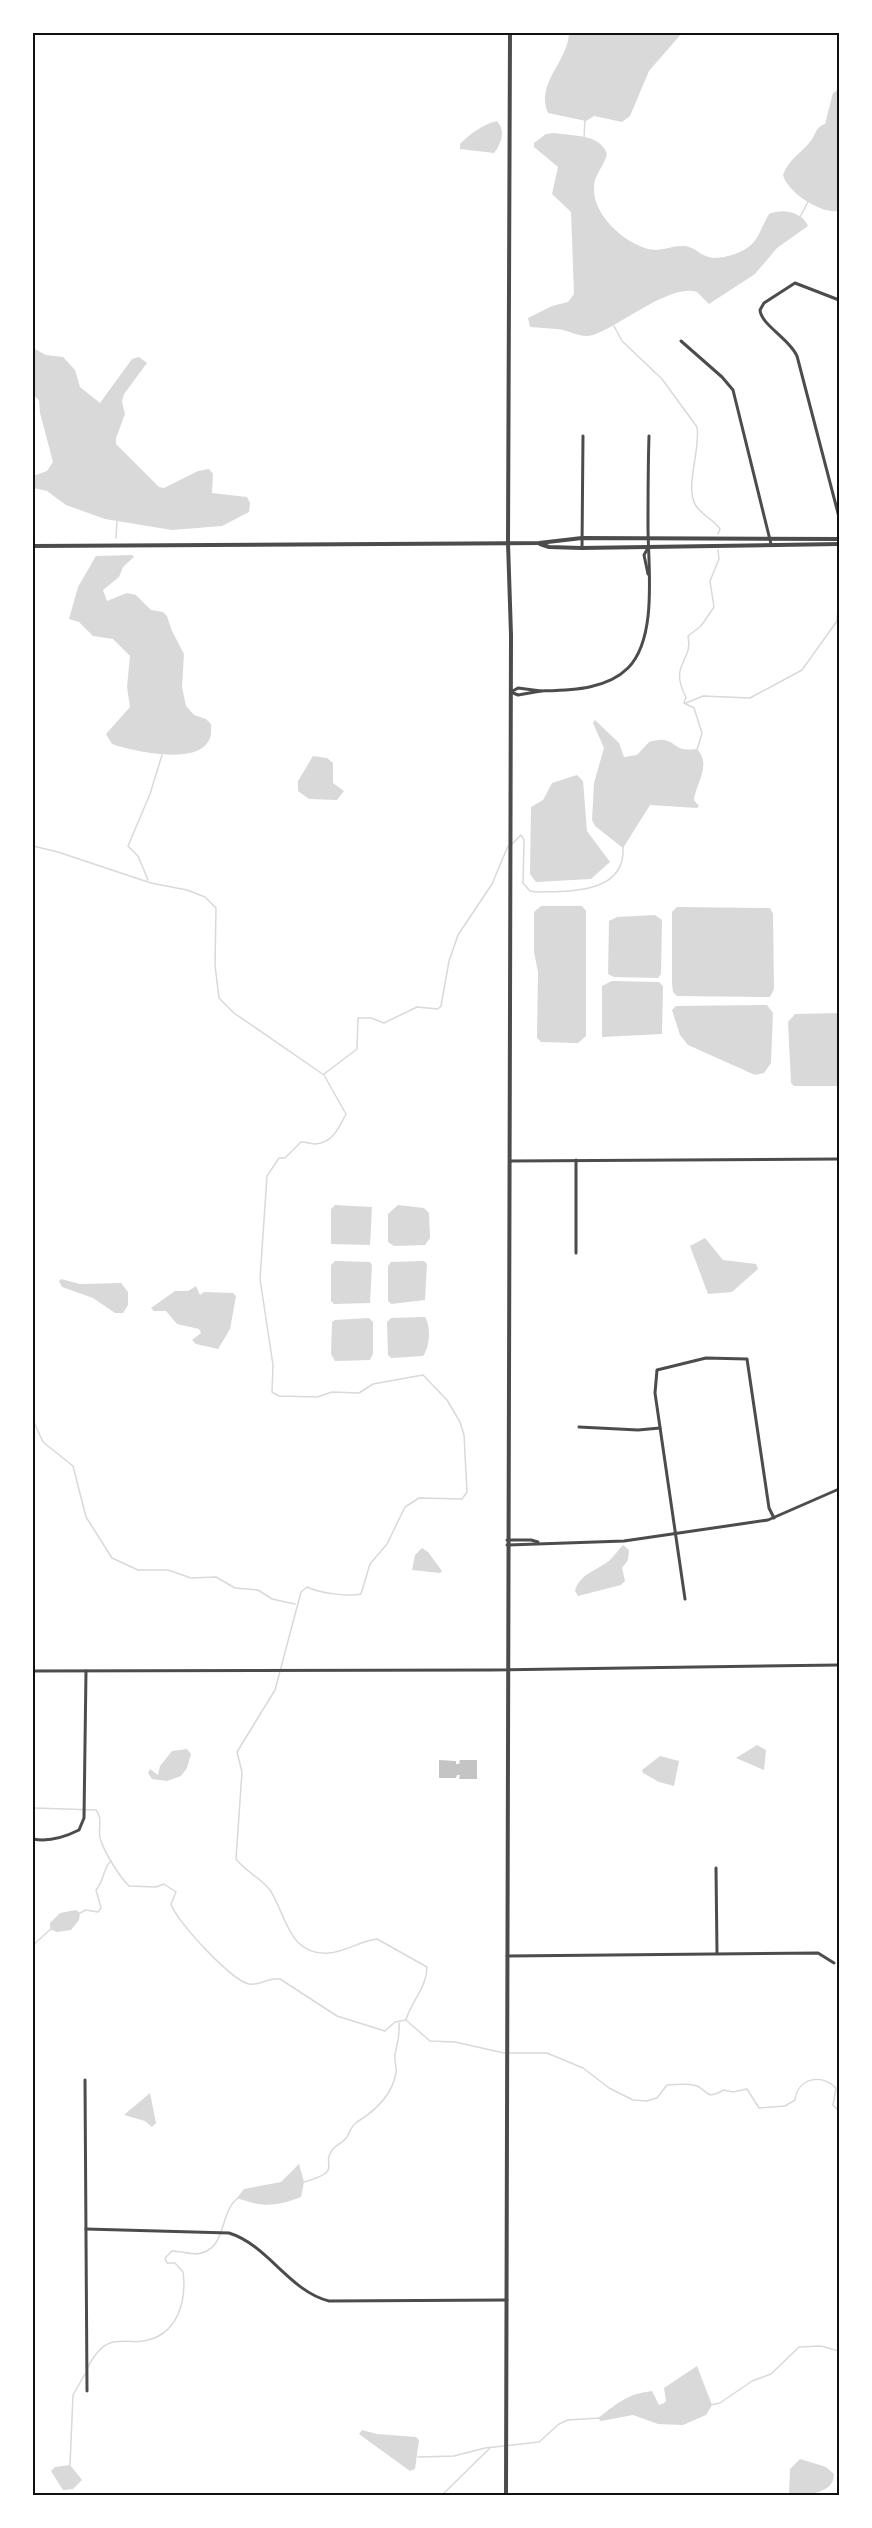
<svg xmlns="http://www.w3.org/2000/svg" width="872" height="2528" font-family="'Asap Condensed',sans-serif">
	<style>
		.water { fill: #d9d9d9 }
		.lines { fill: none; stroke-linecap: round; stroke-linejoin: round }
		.stream { stroke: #d9d9d9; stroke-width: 1.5 }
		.building { fill: #c4c4c4 }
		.minor { stroke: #4c4c4c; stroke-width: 3 }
		.tertiary { stroke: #4c4c4c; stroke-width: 4 }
		.neatline { fill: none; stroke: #111; stroke-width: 2 }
	</style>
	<rect width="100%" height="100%" fill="#fff"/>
	<!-- water -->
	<g class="water">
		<path d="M569,33H682L649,71L630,116L622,122L594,116L586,121L548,113C535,83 568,62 569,33Z"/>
		<path d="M839,89V211C821,214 788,193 783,175C789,159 800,154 810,142C816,135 815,127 825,124L833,93Z"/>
		<path d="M497,121C506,131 501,144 494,153L460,149V144C470,134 483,124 497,121Z"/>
		<path d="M554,133C572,136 601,134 607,154C604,167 594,174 594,188C593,215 623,242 648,249C661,252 672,245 684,246C693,246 700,255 709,257C716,259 725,257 732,255C758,247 757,235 769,214C783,208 802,212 808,226L777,248L755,274L709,304L697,292C670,283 619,327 593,335C581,339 569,330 557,329C548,328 539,328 530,327L528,318L552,306L568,302L574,294L571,212L552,194L558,167L534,147V143L546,134Z"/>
		<path d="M33,348L46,355L63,357L75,370L80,387L100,403L132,359L139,357L147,363L124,394L122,402L125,414L116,438V444L159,487L164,488L198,471L209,469L213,474L212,493L247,497L250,503L249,512L222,526L172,530L105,519L66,505L47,491L33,488V476L47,471L53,462L40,413L39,400L33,395Z"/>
		<path d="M132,555L134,557L123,567L119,577L103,590L107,601L127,593L136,595L151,610L163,612L167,616L172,631L184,654L182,687L186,706L194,715L206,719L211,724C211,730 212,737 208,742C194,765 132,751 112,744L106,734L130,707L127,687L130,656L113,639L93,636L79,622L69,619L78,587L96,556Z"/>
		<path d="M595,720L619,743L624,757L637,755L649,742C653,741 660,739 664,740C678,743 675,752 697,749C712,765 696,783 694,800L699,806L697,808L650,805L623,848L595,826L592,820L594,783L604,748L593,723Z"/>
		<path d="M313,756L327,758L333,763V783L344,791L337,800L309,799L298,791V781Z"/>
		<path d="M577,775L583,781L587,831L610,862L591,879L536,882L530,874L531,807L543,800L552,783Z"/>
		<path d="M582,906L586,911V1036L578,1043L541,1042L537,1038L538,972L534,952V912L541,906Z"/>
		<path d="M677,907L770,908L773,914L774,989L770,997L677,996L673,992L672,983V912Z"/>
		<path d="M655,915L662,920L661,974L658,978L614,977L608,974L609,921L617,917Z"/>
		<path d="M612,981L659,982L663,986L662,1034L602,1037V986Z"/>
		<path d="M767,1005L773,1013L771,1063L764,1073L755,1075L688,1045L680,1035L672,1010L676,1006Z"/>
		<path d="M839,1013V1086H794L791,1083L788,1022L795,1014Z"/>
		<path d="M335,1205L372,1207L370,1245L331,1244V1209Z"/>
		<path d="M398,1205L424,1208L429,1213L430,1238L425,1245L394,1246L388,1242V1214Z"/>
		<path d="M705,1238L723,1260L756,1264L758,1269L732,1292L708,1294L690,1246Z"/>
		<path d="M335,1261L370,1262L372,1265L370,1303L334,1304L331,1301V1265Z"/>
		<path d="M424,1261L427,1264L425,1300L391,1304L388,1301V1266L391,1262Z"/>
		<path d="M61,1279L80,1284L121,1283L128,1292V1305L123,1313H115L93,1298L62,1287L59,1281Z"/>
		<path d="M196,1286L200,1295L204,1292L233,1293L236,1296L230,1329L218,1349L196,1344L192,1340L201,1333L199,1329L177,1324L166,1311H154L151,1308L175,1291H188Z"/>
		<path d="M425,1317C431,1326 430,1347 423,1356L391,1358L388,1355L387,1322L391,1318Z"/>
		<path d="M369,1318L373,1322V1354L370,1360L335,1361L331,1354L332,1322L335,1320Z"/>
		<path d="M623,1545L629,1550L628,1560L622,1568L625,1581L621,1585L578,1596L575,1591C579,1574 598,1570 610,1560C614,1556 618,1550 623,1545Z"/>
		<path d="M422,1548L428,1552L442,1571L440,1573L412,1570L415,1555Z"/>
		<path d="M757,1745L766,1750L764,1770L736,1758Z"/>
		<path d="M187,1749L191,1754L187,1768L181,1776L167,1781L152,1779L148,1773L150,1769L158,1775L160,1766L172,1751Z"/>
		<path d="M660,1756L679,1761L674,1786L659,1782L643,1773L642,1770Z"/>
		<path d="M76,1910L80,1913L79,1920L71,1930L57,1932L50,1929V1923L60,1913Z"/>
		<path d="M150,2093L156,2123L152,2127L145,2121L124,2115Z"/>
		<path d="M299,2164L304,2182L301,2197C276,2207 261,2207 237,2198L244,2189L281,2182Z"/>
		<path d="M697,2366L712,2405L706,2415L683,2425L658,2424L633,2415L601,2421L598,2418C617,2404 626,2394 652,2391L659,2405L664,2403L666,2401L664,2388Z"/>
		<path d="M362,2430L377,2434L416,2437L419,2440L415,2469L410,2471L363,2437L359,2434Z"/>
		<path d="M800,2459L826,2467L834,2474C834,2495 804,2495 789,2495L790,2469Z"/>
		<path d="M70,2465L82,2480L73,2489L63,2490L51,2471L55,2467Z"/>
	</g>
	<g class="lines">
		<!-- stream -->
		<g class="stream">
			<path d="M584,138L585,119"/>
			<path d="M800,217L809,200"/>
			<path d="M614,326L622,341L662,379L697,427C701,449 684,488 696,506C702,515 713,519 720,529L718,534"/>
			<path d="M116,538L117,521"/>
			<path d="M686,703L703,696L750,698L802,670L837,621L839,592"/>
			<path d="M697,750L702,733L694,708L684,703L686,697C668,664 694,661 688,636L701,626L714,607L710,581L719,559L718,550"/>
			<path d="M512,844L521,835L524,840L523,883L530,891L536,892C567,891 626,895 623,847"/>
			<path d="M33,846L58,852L151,883L187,890L205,897L216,908L215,965L219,998L234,1013L324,1075L346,1114C339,1127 333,1143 315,1144C311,1144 306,1142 301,1142L285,1158H279L267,1176L260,1279L273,1365L272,1392L279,1396L317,1397L332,1392L359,1393L373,1384L423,1375L447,1400L460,1422L464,1435L467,1492L462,1499L419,1498L405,1507L387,1544L370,1564L361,1594C349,1597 319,1593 307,1587L301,1592L275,1690L237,1752L242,1772L236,1859C246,1872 261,1878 270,1890C286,1914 288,1956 329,1953C345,1952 360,1941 377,1939L427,1967C427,1988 411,2001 406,2020"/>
			<path d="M148,880L138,856L128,846L150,794L162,755"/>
			<path d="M324,1074L357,1049L358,1018H371L384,1023L417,1007L438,1009L441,1006L449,961L458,935L492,884L508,846"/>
			<path d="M33,1420L43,1442L73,1466L86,1517L112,1558L138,1570H168L191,1578L216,1577L235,1588L258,1590L272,1599L295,1604"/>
			<path d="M33,1808L96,1810C103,1818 98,1828 100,1838C104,1852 119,1876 129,1886L156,1887L164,1884L176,1892L171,1904C176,1921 231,1980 249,1984C261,1986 268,1977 280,1979L337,2016L385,2031L395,2022L406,2020"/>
			<path d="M80,1913L86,1910L98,1912L101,1908L96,1890C104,1881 103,1869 110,1862"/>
			<path d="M33,1945L52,1928"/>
			<path d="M407,2021L430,2041L455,2042L504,2053H547L583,2068L609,2088L633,2100L647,2101L657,2098L667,2085C675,2085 685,2083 693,2085C710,2088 702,2102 724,2090L733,2092L747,2089L759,2108L785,2106L795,2100C798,2078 821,2073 836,2088L833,2105L839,2111"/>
			<path d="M304,2182C346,2170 319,2166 333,2149C337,2144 343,2143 347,2137C350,2132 351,2126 357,2122C375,2111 392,2096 396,2073C397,2067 394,2061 395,2055C397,2040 400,2040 399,2023"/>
			<path d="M88,2367C92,2358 101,2346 110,2343C120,2339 133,2343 143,2341C177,2336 187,2302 183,2272L175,2263H167L165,2258L172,2251C180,2251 189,2254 196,2254C228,2251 218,2213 238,2198"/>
			<path d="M710,2405L720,2403L752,2381L771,2374L799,2347L821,2346L839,2351"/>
			<path d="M418,2457L454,2456L485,2448L539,2442L559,2424L568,2420L600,2418"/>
			<path d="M70,2465L73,2395L85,2374"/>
			<path d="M442,2495L490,2448"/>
		</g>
	</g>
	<!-- building -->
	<path class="building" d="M439,1760L456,1761V1764H459L460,1760H477V1779H459L460,1775H457L456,1778H439Z"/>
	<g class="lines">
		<!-- minor -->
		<g class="minor">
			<path d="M839,300L795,283L764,303L760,310C761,325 790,339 797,356L839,517"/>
			<path d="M681,341L722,377L733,390L771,544"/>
			<path d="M582,548L583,436"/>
			<path d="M648,574L644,555L648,548"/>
			<path d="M518,688L541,691L518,695L511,692Z"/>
			<path d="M541,691C570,690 606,690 628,668C658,638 648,566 648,527C648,497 648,466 649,436"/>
			<path d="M576,1160V1253"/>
			<path d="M510,1161L839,1159"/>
			<path d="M579,1427L638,1430L660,1428"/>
			<path d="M507,1540H531L538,1542"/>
			<path d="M507,1545L624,1541L768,1520L839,1489"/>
			<path d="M685,1599L655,1393L657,1370L706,1358L747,1359L769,1508L774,1518"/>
			<path d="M33,1671L491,1670L839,1665"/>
			<path d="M33,1839C49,1842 65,1837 79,1830L84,1818L86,1671"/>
			<path d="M716,1868L717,1953"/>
			<path d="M507,1956L818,1953L834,1963"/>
			<path d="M85,2080L87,2391"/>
			<path d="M86,2229L229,2233C268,2245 289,2291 329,2301L507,2300"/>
		</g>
		<!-- tertiary -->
		<g class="tertiary">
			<path d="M540,544L549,547L581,548L839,544"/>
			<path d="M33,546L539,543L582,538L839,539"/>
			<path d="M506,2495L511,635L508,543L510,33"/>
		</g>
	</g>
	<!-- border -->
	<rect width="872" height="2528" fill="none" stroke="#ffffff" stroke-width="69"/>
	<rect x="34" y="34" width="804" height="2460" class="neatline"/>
</svg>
